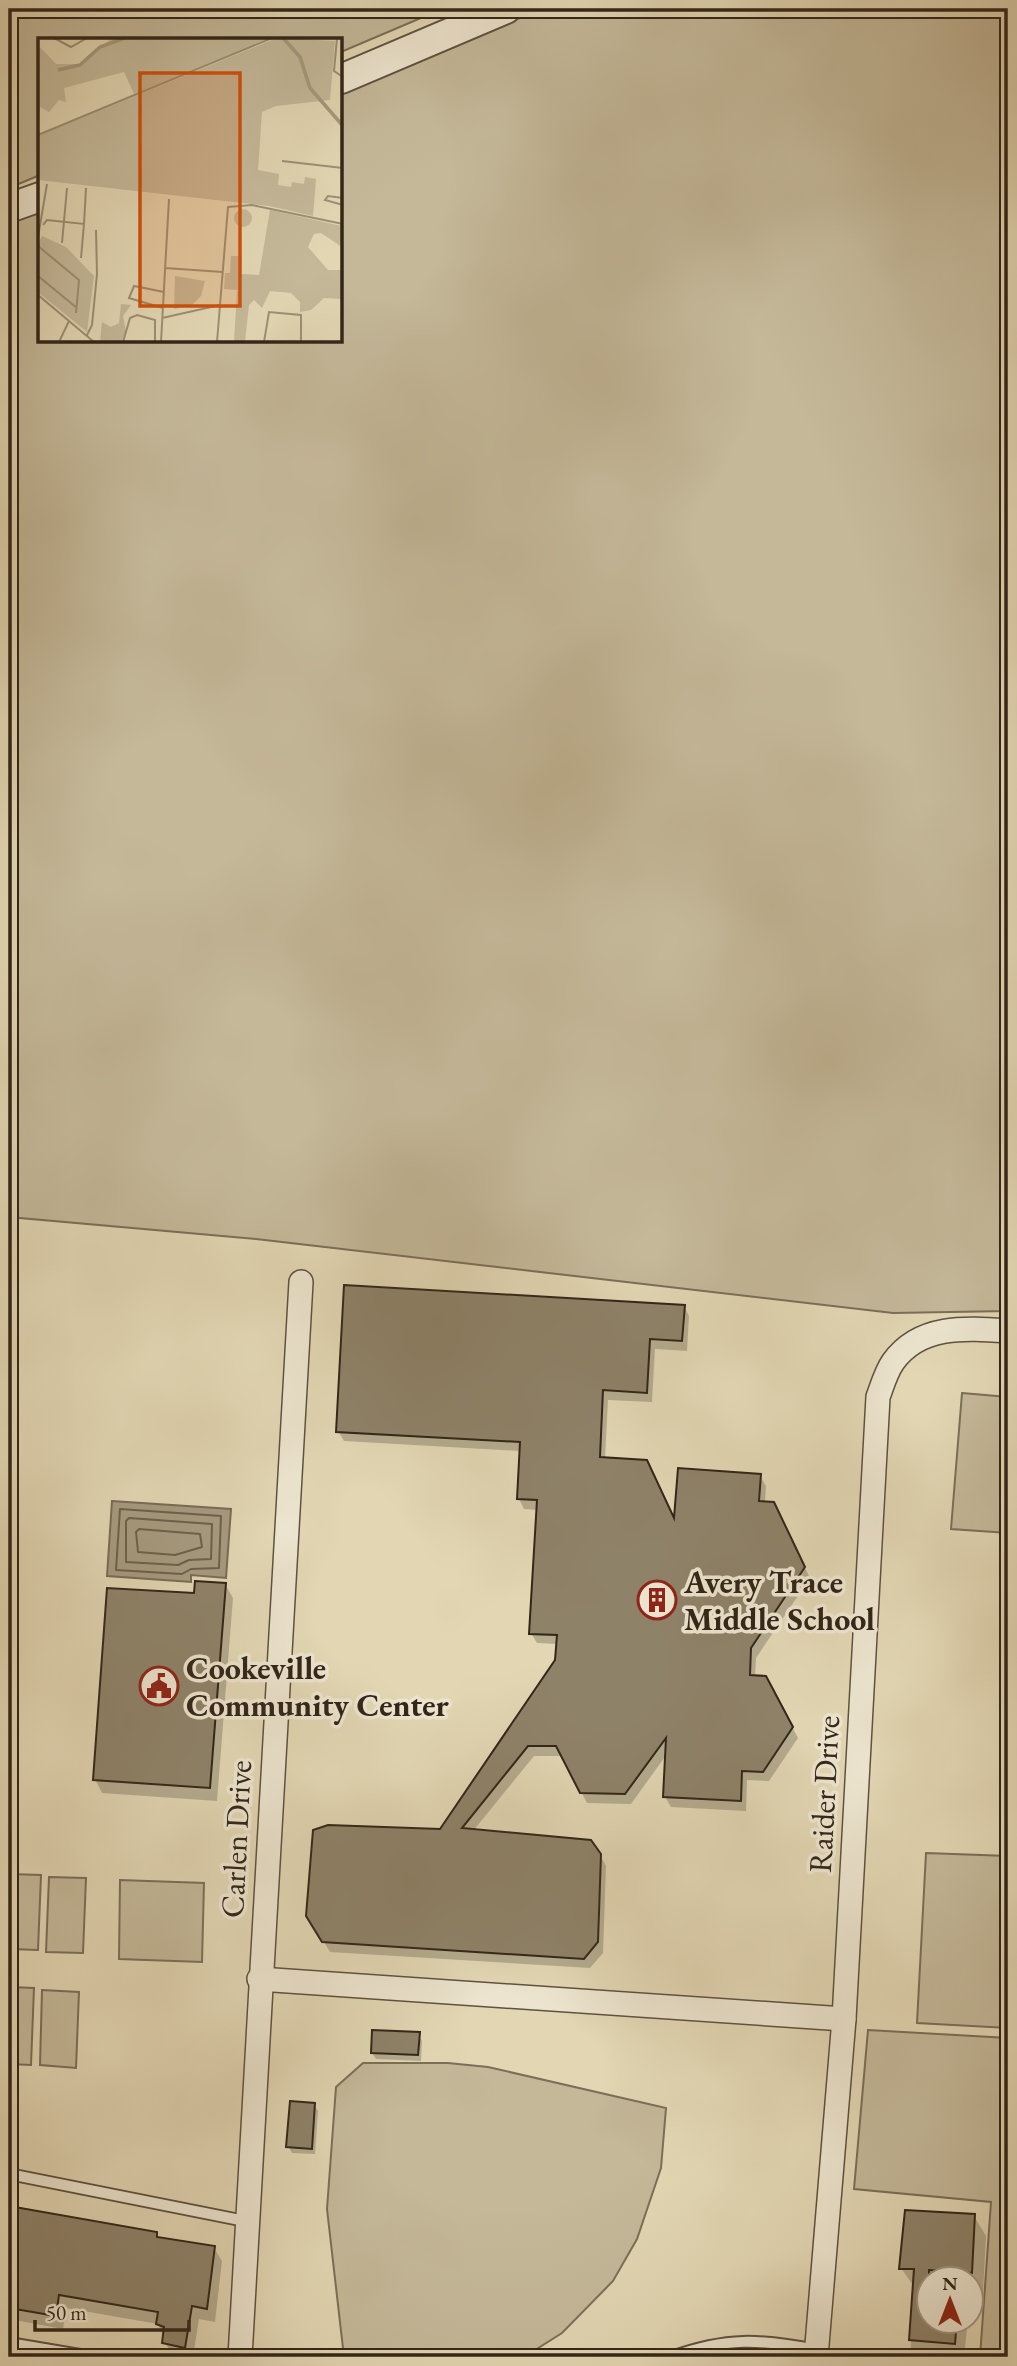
<svg xmlns="http://www.w3.org/2000/svg" width="1017" height="2366" font-family="'EB Garamond',serif">
	<style>
		.green { fill: #c4b899; stroke: #7b6f59; stroke-width: 2 }
		.water { fill: #a69a7f; stroke: #786c56; stroke-width: 2 }
		.shadow { fill: #0003 }
		.lines { fill: none; stroke-linecap: round; stroke-linejoin: round }
		.shore { stroke: #6c604c; stroke-width: 2 }
		.building { fill: #8e8269; stroke: #322619; stroke-width: 2 }
		.service-casing { stroke: #5e5240; stroke-width: 14 }
		.minor-casing { stroke: #5e5240; stroke-width: 26 }
		.tertiary-casing { stroke: #5e5240; stroke-width: 32 }
		.service { stroke: #ece4ce; stroke-width: 10 }
		.minor { stroke: #ece4ce; stroke-width: 23 }
		.tertiary { stroke: #ece4ce; stroke-width: 28 }
		.labels { text-anchor: middle; dominant-baseline: central; stroke-width: 7; stroke-linejoin: round; paint-order: stroke }
		.poi-label { font-size: 32px; font-weight: bold; fill: #322619; stroke: #ece4ce; text-anchor: start }
		.street-label { font-size: 32px; fill: #322619; stroke: #ece4ce }
		.inset-river { fill: none; stroke: #a69a7f; stroke-width: 3.5 }
		.inset-road { fill: none; stroke: #9c9075; stroke-width: 2 }
		.view { fill: #cd510e; fill-opacity: 0.15; stroke: #cd510e; stroke-width: 3.5 }
		.inset-edge { fill: none; stroke: #322619; stroke-width: 3.5 }
	</style>
	<rect width="100%" height="100%" fill="#e2d6b3"/>
	<filter id="stains"><feTurbulence type="fractalNoise" baseFrequency=".00286" numOctaves="4"/><feColorMatrix values="0 0 0 0 .2 0 0 0 0 .09 0 0 0 0 .02 0 0 0 .5 -.17"/></filter>
	<radialGradient id="worn" r=".72"><stop offset=".6" stop-color="#630" stop-opacity="0"/><stop offset="1" stop-color="#630" stop-opacity=".3"/></radialGradient>
	<!-- green -->
	<g class="green">
		<path d="M9,9H442L341,52V40H40V175L9,188Z"/>
		<path d="M541,9H1008V1311L893,1313L256,1239L9,1217V218L40,207V341H341V93Z"/>
		<path d="M962,1393L1008,1397V1533L951,1529Z"/>
		<path d="M926,1853L1008,1856V2028L917,2023Z"/>
		<path d="M9,1874L41,1875L38,1950L9,1949Z"/>
		<path d="M49,1877L86,1878L83,1953L46,1952Z"/>
		<path d="M120,1880L204,1883L202,1962L119,1959Z"/>
		<path d="M9,1987L34,1988L31,2065L9,2064Z"/>
		<path d="M42,1990L79,1992L76,2068L40,2065Z"/>
		<path d="M868,2030L1008,2038V2357H980L991,2202L854,2189Z"/>
		<path d="M363,2063H448L488,2067L666,2108L661,2168L637,2239L613,2281L562,2333L524,2357H344L327,2209L336,2087Z"/>
	</g>
	<!-- water -->
	<path class="water" d="M112,1501L231,1509L226,1578L191,1575V1582L107,1576Z"/>
	<!-- shadow -->
	<g class="shadow">
		<path d="M684,1306L689,1316L687,1351L655,1349L652,1402L608,1400L605,1459L675,1523L760,1476L766,1486L765,1503L779,1514L810,1578L756,1658L755,1677L771,1688L798,1738L769,1781L747,1780L746,1811L671,1807L665,1797L667,1754L631,1804L587,1803L563,1756H534L473,1831L600,1855L606,1866L603,1953L590,1968L330,1952L308,1915L440,1831L557,1661L558,1644L537,1643L531,1633L538,1510L524,1509L519,1499L521,1451L344,1441L338,1431Z"/>
		<path d="M225,1584L233,1598L217,1801L102,1793L95,1779L196,1595Z"/>
		<path d="M418,2034L422,2041L421,2061L376,2059L372,2053Z"/>
		<path d="M314,2105L318,2111L315,2154L292,2153L288,2146Z"/>
		<path d="M9,2208L156,2233L160,2240L214,2248L222,2261L215,2322L199,2319L193,2357H172L158,2324L66,2308L63,2329L9,2319Z"/>
		<path d="M974,2216L986,2236L983,2292L972,2291V2278H930V2320H968L964,2357H910L915,2288L901,2268Z"/>
	</g>
	<g class="lines">
		<!-- shore -->
		<g class="shore">
			<path d="M120,1509L221,1516L219,1568L191,1569L182,1574L116,1570Z"/>
			<path d="M129,1518L212,1524L211,1559L189,1560L178,1565L126,1562V1521Z"/>
			<path d="M139,1529L200,1534L202,1547L175,1555L138,1552L136,1532Z"/>
		</g>
	</g>
	<!-- building -->
	<g class="building">
		<path d="M344,1285L685,1305L682,1341L650,1339L647,1393L603,1390L600,1457L647,1460L674,1518L678,1468L761,1474L759,1501L774,1502L805,1567L751,1648L750,1675L766,1676L793,1727L763,1772L742,1771L741,1801L663,1797L666,1738L625,1794L580,1793L556,1746H528L462,1828L591,1840L601,1854L598,1942L584,1959L322,1942L306,1916L313,1830L328,1825L440,1829L555,1660L557,1635L529,1634L537,1500L517,1499L520,1442L336,1432Z"/>
		<path d="M195,1581L226,1583L210,1788L93,1780L107,1588L194,1593Z"/>
		<path d="M372,2030L420,2032L418,2055L371,2053Z"/>
		<path d="M290,2101L315,2103L312,2149L286,2147Z"/>
		<path d="M9,2206L157,2232V2237L215,2246L207,2309L192,2306L185,2348L162,2343L164,2327L156,2324L158,2312L59,2295L56,2316L9,2308Z"/>
		<path d="M905,2210L975,2214L972,2273L929,2270V2320H957L955,2344L909,2340L914,2269H899Z"/>
	</g>
	<g class="lines">
		<defs>
			<g id="service">
				<path d="M9,2174L245,2221"/>
				<path d="M9,2343L92,2357"/>
				<path d="M671,2357C727,2337 759,2339 817,2350"/>
			</g>
			<g id="minor">
				<path d="M259,1979L844,2019"/>
				<path d="M240,2357L301,1282"/>
				<path d="M816,2357L844,2019L878,1397C882,1386 886,1372 893,1362C920,1324 967,1328 1008,1331"/>
			</g>
			<g id="tertiary">
				<path d="M341,79L506,9"/>
				<path d="M9,208L40,197"/>
			</g>
		</defs>
		<!-- service casing -->
		<use href="#service" class="service-casing"/>
		<!-- minor casing -->
		<use href="#minor" class="minor-casing"/>
		<!-- tertiary casing -->
		<use href="#tertiary" class="tertiary-casing"/>
		<!-- service -->
		<use href="#service" class="service"/>
		<!-- minor -->
		<use href="#minor" class="minor"/>
		<!-- tertiary -->
		<use href="#tertiary" class="tertiary"/>
	</g>
	<!-- icons -->
	<defs>
		<symbol id="building-ring" viewBox="-11 -11 22 22"><circle r="9.5" fill="#ece4ce" stroke="#8f2418" stroke-width="1.5"/><path d="M-4-6H4V6H1V3H-1V6H-4ZM-2.5-4.3h1.7v1.8h-1.7ZM.8-4.3h1.7v1.8H.8ZM-2.5-1h1.7V.8h-1.7ZM.8-1h1.7V.8H.8Z" fill="#8f2418"/></symbol>
		<symbol id="civic-ring" viewBox="-11 -11 22 22"><circle r="9.5" fill="#ece4ce" stroke="#8f2418" stroke-width="1.5"/><path d="M-.6-6.5H3V-4.5H.6V-3L4-1V1h2V6H-6V1h2V-1L-.6-3ZM-1.2 2.5V6h2.4V2.5Z" fill="#8f2418"/></symbol>
	</defs>
	<g fill-rule="evenodd">
		<use href="#building-ring" x="635" y="1578" width="44" height="44"/>
		<use href="#civic-ring" x="137" y="1664" width="44" height="44"/>
	</g>
	<g class="labels">
		<!-- poi labels -->
		<g class="poi-label">
			<text x="684" y="1582">Avery Trace<tspan x="684" dy="37">Middle School</tspan></text>
			<text x="186" y="1668">Cookeville<tspan x="186" dy="37">Community Center</tspan></text>
		</g>
		<!-- street labels -->
		<g class="street-label">
			<text transform="translate(824 1794) rotate(-87)">Raider Drive</text>
			<text transform="translate(236 1839) rotate(-87)">Carlen Drive</text>
		</g>
	</g>
	<!-- overview -->
	<g transform="translate(38 38)">
		<rect width="304" height="304" fill="#e2d6b3"/>
		<path d="M74,0H231L96,56L86,34L26,50L28,64L21,62L11,74L2,69L0,95V7L18,26H42ZM239,0L297,3L292,62L238,68L224,74L220,132L241,136L240,147L253,149L254,144L266,146L267,139L278,141L275,178L231,168L0,142V98ZM196 180a9 9 0 1 1 18 0a9 9 0 1 1-18 0ZM232,172L304,188V209L283,195L276,196L270,209L290,232H304V261L286,260L273,272L262,274V264L253,255L232,253L224,270L216,262L211,267L207,304H196L199,252L186,251L187,235H192L193,218H204L203,236L221,237ZM4,198L28,209L56,238L49,294L0,254V205ZM137,238L167,243L163,258L153,268L136,271ZM83,266L93,267L85,278L88,294L83,304H62L64,284L73,289L81,285Z" fill="#c4b899"/>
		<path class="inset-river" d="M245,0L262,19L272,50L305,88M20,32L42,27L62,9L87,0"/>
		<path class="inset-road" d="M16,0L33,9L49,0M299,0L296,33L305,39M0,97L234,0M244,123L305,130M305,160L290,158L287,162L305,167M5,187L9,182L46,186L48,150M0,199L9,146M24,205L29,150M0,208L41,242L38,275M43,220L46,186M127,230L185,234M0,238L39,270M0,257L56,304M125,270L91,260L96,248L126,254M124,280L182,267M49,297L54,287L59,236L58,192M21,304L31,283M85,304L92,280L99,277L117,282V304M123,304L131,161M179,304L190,169L214,167L305,186M226,304L231,274L263,277V304"/>
		<path class="view" d="M102,35H202V268H102Z"/>
		<rect width="304" height="304" class="inset-edge"/>
	</g>
	<!-- margin -->
	<rect width="1017" height="2366" fill="none" stroke="#e2d6b3" stroke-width="35"/>
	<rect x="10" y="10" width="996" height="2345" fill="none" stroke="#322619" stroke-width="3.5"/>
	<rect x="18" y="18" width="982" height="2331" fill="none" stroke="#322619" stroke-width="2"/>
	<!-- north arrow -->
	<g transform="translate(950 2300)"><circle r="33" fill="#ece4ce" stroke="#a29886" stroke-width="2"/>
	<path d="M0-5L12 26L0 18L-12 26Z" fill="#8f2418"/>
	<text y="-10" font-size="19" font-weight="bold" text-anchor="middle" fill="#322619">N</text>
	</g>
	<!-- scale -->
	<path d="M35 2320v10h154v-10" fill="none" stroke="#322619" stroke-width="3.5"/>
	<text x="46" y="2320" font-size="21" fill="#322619" stroke="#ece4ce" stroke-width="5" paint-order="stroke">50 m</text>
	<rect width="100%" height="100%" filter="url(#stains)"/>
	<rect width="100%" height="100%" fill="url(#worn)"/>
</svg>
